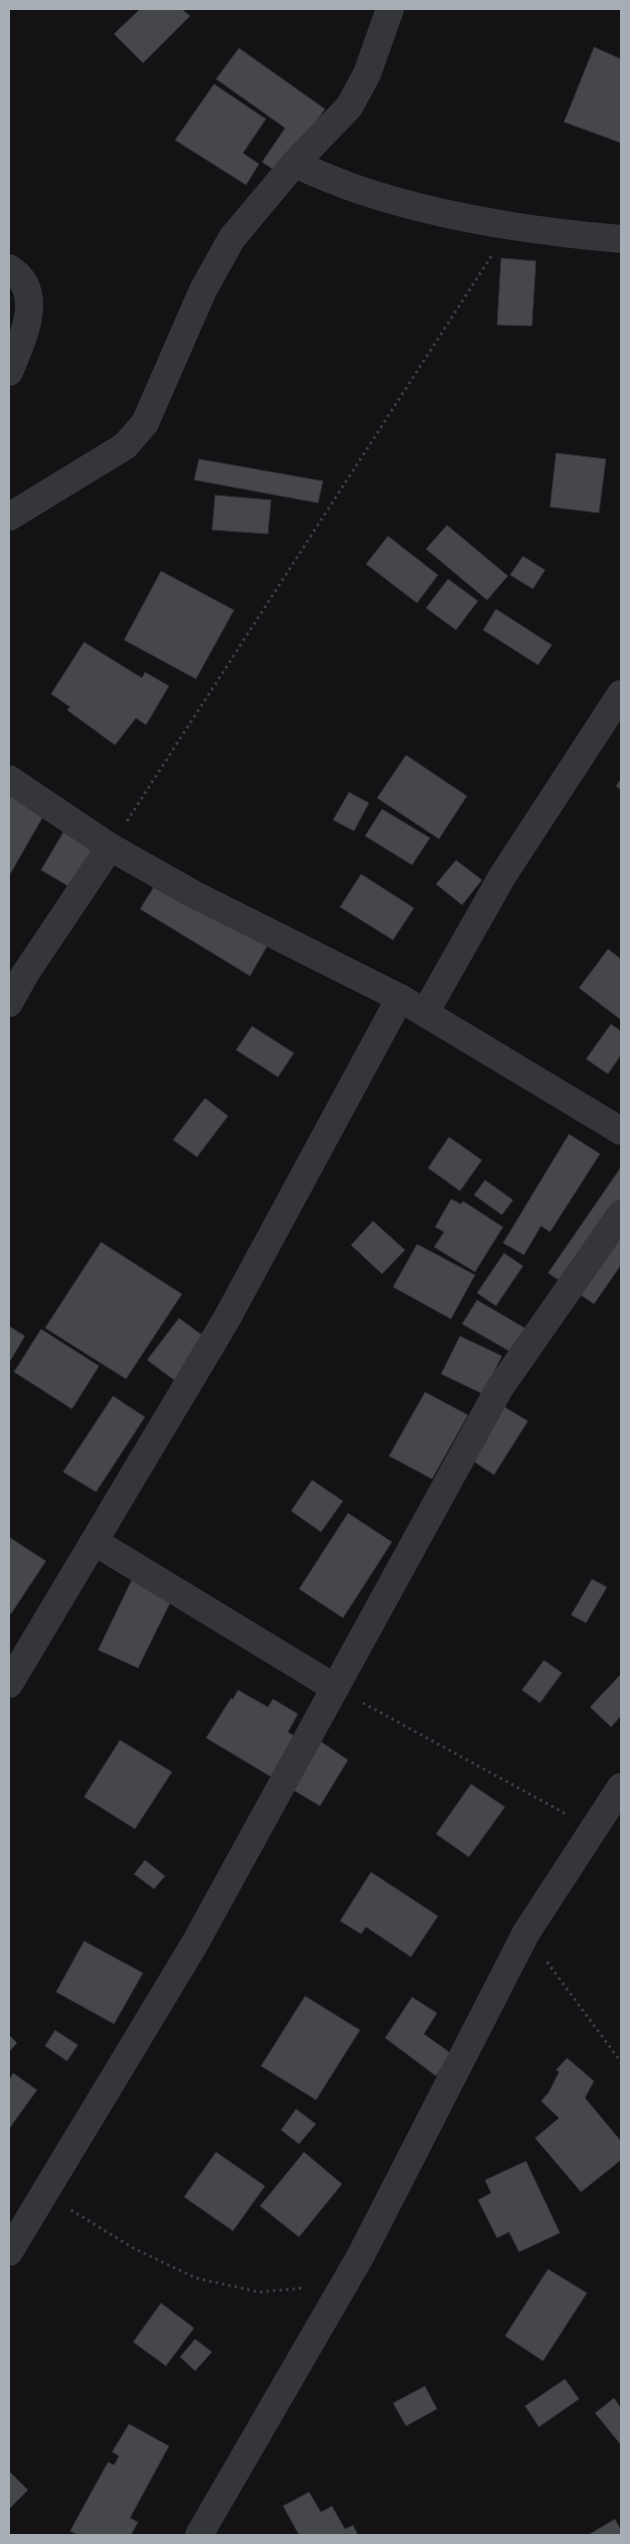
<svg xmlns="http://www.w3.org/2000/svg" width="630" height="2544" font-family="Helvetica,sans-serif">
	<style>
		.building { fill: #45474a; stroke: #2d2e31 }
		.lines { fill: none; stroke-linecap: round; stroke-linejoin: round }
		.path { stroke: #3b3d40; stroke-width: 3; stroke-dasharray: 2.5 4; stroke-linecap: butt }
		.street { stroke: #353639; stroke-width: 28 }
	</style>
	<rect width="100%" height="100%" fill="#131315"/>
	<!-- building -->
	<g class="building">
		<path d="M140,9H182L190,16L143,63L114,34Z"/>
		<path d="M594,47L621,59V143L564,122Z"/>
		<path d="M239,48L325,109L280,174L262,162L285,128L216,79Z"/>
		<path d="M214,84L266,119L243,153L259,164L246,185L175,140Z"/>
		<path d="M501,258L536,261L532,326L497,325Z"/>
		<path d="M556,453L606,459L599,513L550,507Z"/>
		<path d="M199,459L323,481L318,503L194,480Z"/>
		<path d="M215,495L271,500L268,534L212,530Z"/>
		<path d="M447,525L508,576L487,600L426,549Z"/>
		<path d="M388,536L438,575L417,603L366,564Z"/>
		<path d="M523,556L545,570L533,589L510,575Z"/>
		<path d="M161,571L234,610L196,679L124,640Z"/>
		<path d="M448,579L478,601L456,630L426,608Z"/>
		<path d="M496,609L552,645L538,665L483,630Z"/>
		<path d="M84,642L142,678L145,672L169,686L146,725L136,718L115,745L67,710L70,707L51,694Z"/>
		<path d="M406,755L467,796L439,839L377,798Z"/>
		<path d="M621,779V790L616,786Z"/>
		<path d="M349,792L369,803L354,831L333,820Z"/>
		<path d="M9,795L44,815L9,876Z"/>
		<path d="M382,809L430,838L412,865L365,836Z"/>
		<path d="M68,824L106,846L78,892L41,870Z"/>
		<path d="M456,860L482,880L462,905L436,884Z"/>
		<path d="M361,874L414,908L393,940L340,907Z"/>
		<path d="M160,877L269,943L250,976L140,909Z"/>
		<path d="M608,949L621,959V1020L579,988Z"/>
		<path d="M611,1024L621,1031V1055L608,1074L586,1059Z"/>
		<path d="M252,1026L294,1053L278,1077L236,1050Z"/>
		<path d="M205,1098L228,1116L197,1157L173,1140Z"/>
		<path d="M569,1134L600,1154L550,1232L541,1226L524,1255L503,1243Z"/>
		<path d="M449,1137L482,1160L460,1191L428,1168Z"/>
		<path d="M621,1167V1265L594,1304L548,1273Z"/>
		<path d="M485,1180L513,1200L502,1215L474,1195Z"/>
		<path d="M451,1199L461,1204L463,1201L503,1227L475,1272L434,1247L444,1232L435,1227Z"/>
		<path d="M373,1221L405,1250L382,1274L351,1245Z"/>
		<path d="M101,1242L182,1294L126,1379L45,1328Z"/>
		<path d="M417,1244L475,1275L451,1319L393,1287Z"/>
		<path d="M504,1253L523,1266L496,1306L477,1293Z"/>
		<path d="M477,1300L530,1331L516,1355L462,1324Z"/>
		<path d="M179,1318L206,1338L174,1380L147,1360Z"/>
		<path d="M9,1326L25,1336L9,1363Z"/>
		<path d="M41,1329L99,1366L72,1409L14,1372Z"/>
		<path d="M460,1336L502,1356L483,1394L441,1374Z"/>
		<path d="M425,1392L468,1415L432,1479L389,1456Z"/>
		<path d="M113,1396L145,1417L96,1492L63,1472Z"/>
		<path d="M503,1406L528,1421L494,1475L470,1459Z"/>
		<path d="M312,1480L343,1501L321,1532L291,1511Z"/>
		<path d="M348,1513L392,1542L343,1618L299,1589Z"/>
		<path d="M9,1537L46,1561L11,1614L9,1613Z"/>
		<path d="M135,1573L175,1593L138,1668L98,1650Z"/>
		<path d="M592,1579L607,1587L586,1623L571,1615Z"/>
		<path d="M544,1660L562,1673L540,1703L522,1690Z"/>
		<path d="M621,1674V1716L611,1727L590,1707Z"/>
		<path d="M238,1690L268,1707L273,1699L298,1714L288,1732L302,1741L307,1732L348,1760L320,1806L206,1738L231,1698L233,1699Z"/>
		<path d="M120,1740L172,1772L135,1829L84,1797Z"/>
		<path d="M471,1784L505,1807L469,1857L436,1834Z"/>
		<path d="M145,1860L165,1876L154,1889L134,1874Z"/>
		<path d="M371,1872L438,1916L411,1957L366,1927L361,1934L340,1921Z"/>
		<path d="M84,1941L143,1973L114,2024L56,1992Z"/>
		<path d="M305,1996L360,2030L316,2100L261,2066Z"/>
		<path d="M412,1997L437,2013L424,2034L452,2054L436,2076L385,2038Z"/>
		<path d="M55,2030L78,2045L67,2061L45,2046Z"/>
		<path d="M9,2035L17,2043L9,2052Z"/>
		<path d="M567,2058L594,2081L585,2098L621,2141V2160L581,2192L535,2138L559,2118L541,2101L549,2092L559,2072L556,2070Z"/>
		<path d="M13,2073L37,2090L9,2129V2080Z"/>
		<path d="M296,2109L316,2124L299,2144L281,2130Z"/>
		<path d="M216,2152L265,2186L233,2231L184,2197Z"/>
		<path d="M304,2152L342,2184L299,2237L260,2206Z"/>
		<path d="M526,2161L560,2233L519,2252L509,2232L497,2238L478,2200L491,2193L485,2180Z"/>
		<path d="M548,2269L587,2293L543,2361L505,2336Z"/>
		<path d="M161,2303L194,2328L166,2366L133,2342Z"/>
		<path d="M195,2339L212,2352L195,2371L180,2357Z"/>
		<path d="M565,2379L579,2399L539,2427L525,2406Z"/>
		<path d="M425,2386L437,2409L406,2426L393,2403Z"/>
		<path d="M614,2398L621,2408V2445L595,2413Z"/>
		<path d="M129,2424L169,2446L130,2518L138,2522L131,2535H78L70,2531L108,2462L114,2465L119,2456L112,2452Z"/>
		<path d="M9,2471L28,2490L10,2508L9,2507Z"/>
		<path d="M309,2492L321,2512L332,2506L345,2529L353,2525L358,2535H299L283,2506Z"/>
		<path d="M615,2519L621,2530V2535H588Z"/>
	</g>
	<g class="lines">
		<!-- path -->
		<g class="path">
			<path d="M127,821L492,255"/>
			<path d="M363,1703L566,1814"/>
			<path d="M547,1962L621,2062"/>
			<path d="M71,2210L135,2249L196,2278L259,2292L305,2288"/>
		</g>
		<!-- street -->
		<g class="street">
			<path d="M294,164C319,174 345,186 372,194C451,219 539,232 621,239"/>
			<path d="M9,268C47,292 22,340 9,372"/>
			<path d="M9,517L125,446L145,423L203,290L232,238L294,164L349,107L367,74L390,9"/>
			<path d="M9,779L110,847L193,894L400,998L621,1131"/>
			<path d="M9,1003L25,974L110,847"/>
			<path d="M425,1013L503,875L621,694"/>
			<path d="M95,1542L335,1688"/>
			<path d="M9,1684L226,1320L400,998"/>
			<path d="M9,2252L194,1945L499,1389L621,1214"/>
			<path d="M199,2535L360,2257L526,1933L621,1787"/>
		</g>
	</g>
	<!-- border -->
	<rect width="630" height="2544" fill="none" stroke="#a6adb4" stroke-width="20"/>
</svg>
